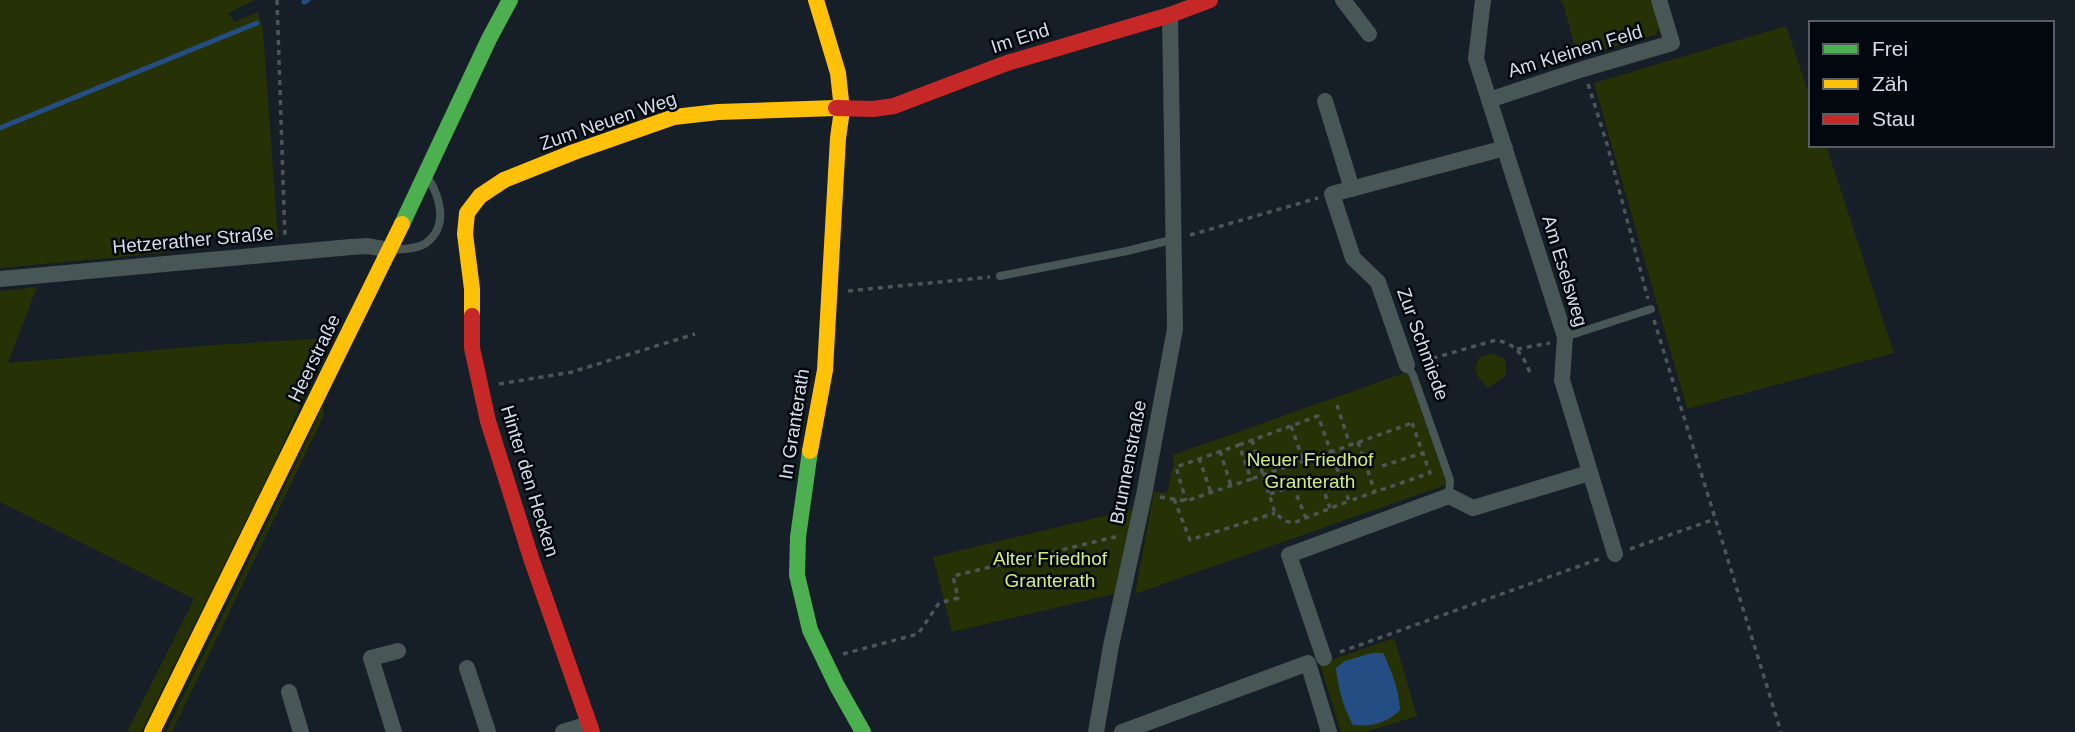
<svg xmlns="http://www.w3.org/2000/svg" width="2075" height="732" font-family="Arial,sans-serif">
	<style>
		.green { fill: #263105 }
		.water { fill: #244d83 }
		.lines { fill: none; stroke-linecap: round; stroke-linejoin: round }
		.stream { stroke: #244d83; stroke-width: 5 }
		.path { stroke: #4c5657; stroke-width: 3.5; stroke-dasharray: 5 5; stroke-linecap: butt }
		.lane { stroke: #485656; stroke-width: 8 }
		.street { stroke: #485656; stroke-width: 16 }
		.fast { stroke: #4caf50; stroke-width: 16 }
		.slow { stroke: #ffc107; stroke-width: 16 }
		.jam { stroke: #c62828; stroke-width: 16 }
		.labels { text-anchor: middle; dominant-baseline: central; stroke-width: 5; stroke-linejoin: round; paint-order: stroke }
		.street-label { font-size: 19px; fill: #d3dce7; stroke: #03080e }
		.park-label { font-size: 19px; fill: #d0ed81; stroke: #03080e }
	</style>
	<rect width="100%" height="100%" fill="#161e27"/>
	<!-- green -->
	<g class="green">
		<path d="M0,0H255L228,13L235,22L258,12L263,30L278,238L242,234L224,235L198,239L164,253L0,268Z"/>
		<path d="M1560,0H1654L1661,24L1656,35L1577,57L1564,6Z"/>
		<path d="M1786,26L1811,100V145H1826L1894,353L1687,409L1594,83Z"/>
		<path d="M37,287L8,363L214,345L327,338L330,339L276,460L141,732H127L194,599L0,502V291Z"/>
		<path d="M1491,353L1503,358L1506,363V375L1488,388C1478,378 1471,370 1480,357Z"/>
		<path d="M1407,372L1448,484L1135,594L1154,492L1167,493L1174,461L1173,455Z"/>
		<path d="M323,404L324,415L172,732H166L310,434Z"/>
		<path d="M1133,509L1115,594L952,632L933,557Z"/>
		<path d="M1394,638L1417,716L1365,732H1341L1320,664Z"/>
	</g>
	<!-- water -->
	<path class="water" d="M1372,653H1383C1392,672 1399,690 1400,710C1387,723 1371,727 1353,725C1343,707 1338,688 1336,668L1345,661Z"/>
	<g class="lines">
		<!-- stream -->
		<g class="stream">
			<path d="M304,2L308,0"/>
			<path d="M0,128L257,23"/>
		</g>
		<!-- path -->
		<g class="path">
			<path d="M277,0L285,239"/>
			<path d="M1588,84L1607,144L1648,299"/>
			<path d="M1190,235L1318,198"/>
			<path d="M848,291L990,277"/>
			<path d="M1654,320L1781,732"/>
			<path d="M1517,349L1550,343"/>
			<path d="M1423,361L1496,340C1516,344 1523,355 1530,373"/>
			<path d="M499,384L572,372L695,334"/>
			<path d="M1337,405L1350,445"/>
			<path d="M1412,423L1430,473L1349,501L1331,452Z"/>
			<path d="M1291,426L1303,460"/>
			<path d="M1252,440L1275,513L1285,521L1293,523L1349,501"/>
			<path d="M1358,442L1375,492"/>
			<path d="M1239,445L1318,416L1331,452L1251,479"/>
			<path d="M1220,451L1231,486"/>
			<path d="M1199,458L1211,493"/>
			<path d="M1382,466L1423,453"/>
			<path d="M1293,486L1306,518"/>
			<path d="M1270,494L1319,477L1330,508"/>
			<path d="M1160,497L1186,501L1251,479L1239,445L1176,467L1186,501"/>
			<path d="M1174,499L1190,540L1275,513"/>
			<path d="M1630,549L1715,519"/>
			<path d="M1340,652L1599,559"/>
			<path d="M843,654L918,634L939,603L958,598L953,576L1119,536"/>
		</g>
		<!-- lane -->
		<g class="lane">
			<path d="M394,250C404,249 418,249 426,243C449,226 440,197 428,178"/>
			<path d="M1000,276L1127,251L1175,239"/>
			<path d="M1565,337L1651,309"/>
			<path d="M1407,365L1413,375L1450,480L1449,496"/>
		</g>
		<!-- street -->
		<g class="street">
			<path d="M1343,0L1369,34"/>
			<path d="M1483,0L1476,59L1565,337L1562,380L1615,554"/>
			<path d="M1489,100L1583,69L1672,43L1659,0"/>
			<path d="M1325,101L1352,189"/>
			<path d="M0,279L351,247L368,246L390,250"/>
			<path d="M1407,365L1378,282L1353,258L1332,194L1505,148"/>
			<path d="M1324,658L1289,555L1449,496L1473,508L1589,473"/>
			<path d="M467,668L488,732"/>
			<path d="M289,692L301,732"/>
			<path d="M394,732L371,658L398,651"/>
			<path d="M563,732L589,724"/>
			<path d="M1096,732L1111,646L1144,495L1175,329L1170,15"/>
			<path d="M1122,732L1308,663L1329,732"/>
		</g>
		<!-- fast -->
		<g class="fast">
			<path d="M402,224L489,39L510,0"/>
			<path d="M810,451L798,537L797,575L810,630L837,686L863,732"/>
		</g>
		<!-- slow -->
		<g class="slow">
			<path d="M472,316V289L465,234L467,213L480,196L504,180L574,152L674,117L718,112L836,108"/>
			<path d="M810,451L825,370L838,138L842,110L838,73L816,0"/>
			<path d="M152,732L402,224"/>
		</g>
		<!-- jam -->
		<g class="jam">
			<path d="M836,108L873,109L894,106L1007,63L1170,15L1210,0"/>
			<path d="M472,316V348L488,421L531,558L592,732"/>
		</g>
	</g>
	<g class="labels">
		<!-- street labels -->
		<g class="street-label">
			<text transform="translate(1020 38) rotate(-18)">Im End</text>
			<text transform="translate(1575 51) rotate(-17)">Am Kleinen Feld</text>
			<text transform="translate(608 121) rotate(-19)">Zum Neuen Weg</text>
			<text transform="translate(193 240) rotate(-5)">Hetzerather Straße</text>
			<text transform="translate(1565 271) rotate(73)">Am Eselsweg</text>
			<text transform="translate(1423 344) rotate(70)">Zur Schmiede</text>
			<text transform="translate(314 358) rotate(-64)">Heerstraße</text>
			<text transform="translate(794 424) rotate(-81)">In Granterath</text>
			<text transform="translate(1128 462) rotate(-79)">Brunnenstraße</text>
			<text transform="translate(530 481) rotate(73)">Hinter den Hecken</text>
		</g>
		<!-- park labels -->
		<g class="park-label">
			<text x="1310" y="459">Neuer Friedhof<tspan x="1310" dy="22">Granterath</tspan></text>
			<text x="1050" y="558">Alter Friedhof<tspan x="1050" dy="22">Granterath</tspan></text>
		</g>
	</g>
	<!-- legend -->
	<rect x="1809" y="21" width="245" height="126" fill="#03080e" stroke="#565d65" stroke-width="2"/>
	<rect x="1823" y="44" width="35" height="10" fill="#4caf50" stroke="#565d65" stroke-width="2"/>
	<text x="1872" y="56" font-size="21" fill="#d3dce7">Frei</text>
	<rect x="1823" y="79" width="35" height="10" fill="#ffc107" stroke="#565d65" stroke-width="2"/>
	<text x="1872" y="91" font-size="21" fill="#d3dce7">Zäh</text>
	<rect x="1823" y="114" width="35" height="10" fill="#c62828" stroke="#565d65" stroke-width="2"/>
	<text x="1872" y="126" font-size="21" fill="#d3dce7">Stau</text>
</svg>
